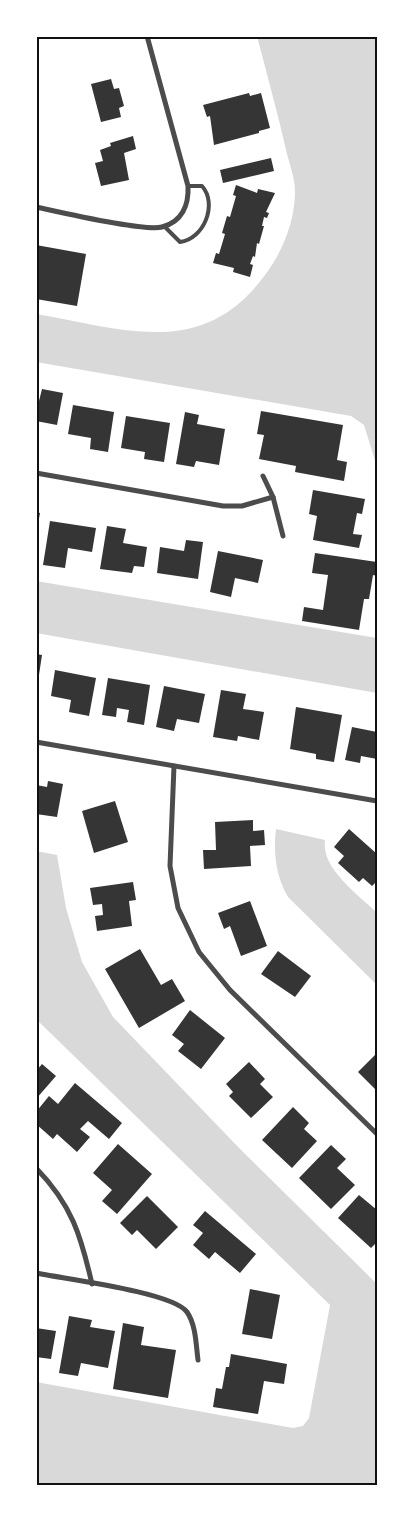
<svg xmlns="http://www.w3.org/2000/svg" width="413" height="1521" font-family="Poppins,sans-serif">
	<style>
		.water { fill: #d9d9d9 }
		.building { fill: #353535 }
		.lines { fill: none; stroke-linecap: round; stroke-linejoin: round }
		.service { stroke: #4c4c4c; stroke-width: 4 }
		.minor { stroke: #4c4c4c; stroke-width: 5 }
		.neatline { fill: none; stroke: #111; stroke-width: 2 }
	</style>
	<rect width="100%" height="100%" fill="#fff"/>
	<!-- water -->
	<g class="water">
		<path d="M257,36H377V467L364,425L351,416L36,362V314C123,329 203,360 265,275C283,251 295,221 295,191C295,179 290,165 287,154C278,114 267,75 257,36Z"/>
		<path d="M36,581L377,638V693L36,633Z"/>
		<path d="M276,829L325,840C321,869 358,894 377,913V985L288,897C276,877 273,852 276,829Z"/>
		<path d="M36,851L57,855L66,908L82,962L113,1017L243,1152L377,1284V1485H36V1382L293,1428L303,1426L309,1418L330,1305L36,1019Z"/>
	</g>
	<!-- building -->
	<g class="building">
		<path d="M111,79L114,89L119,88L124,106L119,108L121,117L101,122L91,84Z"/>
		<path d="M249,93L250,96L261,93L270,128L259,131V133L214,145L210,116L207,117L203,105Z"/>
		<path d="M133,136L136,149L124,153L129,180L101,186L95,163L103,161L100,150L111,146L110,143Z"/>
		<path d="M271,158L274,171L223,183L220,170Z"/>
		<path d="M236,185L257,193L258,189L275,193L266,212L269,213L267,218L264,217L262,226H264L259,244L257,243L255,257L253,256L250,264L253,265L250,277L233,272L234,268L213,263L216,253L219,254L225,234L222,233L227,216L230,217L236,196L233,195Z"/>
		<path d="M36,245L86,254L77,306L36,299Z"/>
		<path d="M42,389L63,393L57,425L36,421V401H39Z"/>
		<path d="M73,405L114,412L108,452L90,449L91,438L68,434Z"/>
		<path d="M261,411L343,425L337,460L347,462L344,481L295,472L296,466L259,459L264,435L257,434Z"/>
		<path d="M185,412L199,415L197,424L225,429L219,465L196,461L194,467L176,464Z"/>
		<path d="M126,416L170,423L164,462L144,459L145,452L121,448Z"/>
		<path d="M313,490L365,499L362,514L357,513L353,534L362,535L359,548L313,540L317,516L309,514Z"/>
		<path d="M36,512L40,513L37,529H36Z"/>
		<path d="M50,521L96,528L92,552L68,548L65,568L43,565Z"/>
		<path d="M107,526L126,529L123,543L147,547L144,567L134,566L132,573L100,569Z"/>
		<path d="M186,540L203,542L198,579L157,573L160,547L184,551Z"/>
		<path d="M218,551L263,560L258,583L235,578L231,597L210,592Z"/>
		<path d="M315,553L377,562V576L373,575L369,599H364L359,630L302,621L304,607L323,610L328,575L312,573Z"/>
		<path d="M36,654L42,655L37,688H36Z"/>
		<path d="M55,670L96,678L89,716L69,712L71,700L51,696Z"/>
		<path d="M108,678L150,685L144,725L127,722L129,710L117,708L116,717L102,715Z"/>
		<path d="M164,686L205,694L199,723L177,719L174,731L156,727Z"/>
		<path d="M221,690L246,694L243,709L264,712L259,740L238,736L237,741L213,737Z"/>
		<path d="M296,707L342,715L334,762L316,759V754L290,749Z"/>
		<path d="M352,727L377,732V759L361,756L360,763L345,760Z"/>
		<path d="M48,781L63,784L57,817L36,814V785L47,787Z"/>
		<path d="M115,801L128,842L94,853L82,811Z"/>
		<path d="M253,820V831L264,830L265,845L250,846L251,866L204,869L203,850H216L215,822Z"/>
		<path d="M349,829L377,854V881L372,886L363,878L359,882L338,863L344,856L334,847Z"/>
		<path d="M133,882L136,900L129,901L132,926L97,931L95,916L103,915L102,904L93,905L90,888Z"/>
		<path d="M250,901L267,946L241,956L230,926L224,929L218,913Z"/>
		<path d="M140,949L161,985L172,979L185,1001L139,1028L105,969Z"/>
		<path d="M278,951L311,976L295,997L261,974Z"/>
		<path d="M190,1010L225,1038L201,1069L178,1051L184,1044L172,1035Z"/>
		<path d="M377,1053V1091L358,1072Z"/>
		<path d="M249,1062L265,1079L260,1084L273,1097L251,1118L229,1096L233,1092L226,1084Z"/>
		<path d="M42,1064L56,1076L36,1099V1071Z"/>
		<path d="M75,1083L122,1123L109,1139L88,1121L80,1129L90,1137L77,1152L57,1134L53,1139L36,1124V1112L49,1096L58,1104Z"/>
		<path d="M293,1107L309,1123L304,1129L317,1141L292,1168L262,1140Z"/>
		<path d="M118,1144L152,1174L117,1214L102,1201L112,1190L93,1173Z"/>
		<path d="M331,1145L346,1159L337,1168L355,1185L331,1209L299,1178Z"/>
		<path d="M359,1195L377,1210V1242L371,1248L338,1218Z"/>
		<path d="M147,1196L178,1227L156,1249L137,1230L132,1235L120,1223Z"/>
		<path d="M205,1211L256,1254L240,1273L215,1252L209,1259L193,1245L203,1233L193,1225Z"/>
		<path d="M250,1289L280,1295L272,1339L242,1334Z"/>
		<path d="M69,1316L92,1320L90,1327L115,1331L108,1368L81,1363L78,1376L59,1373Z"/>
		<path d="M123,1323L144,1327L141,1345L176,1350L168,1398L113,1389Z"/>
		<path d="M36,1328L56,1331L51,1359L36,1357Z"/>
		<path d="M231,1354L287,1364L284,1384L264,1381L258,1414L213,1407L216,1388L222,1389L226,1367H229Z"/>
	</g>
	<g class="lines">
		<!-- service -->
		<path class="service" d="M164,226L180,242C204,239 218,204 202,186H188"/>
		<!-- minor -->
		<g class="minor">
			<path d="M36,207C59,212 144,232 162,227C182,222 189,205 188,186L147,36"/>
			<path d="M36,473L223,506H242L273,497"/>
			<path d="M263,476L273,497L283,536"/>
			<path d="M36,742L377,801"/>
			<path d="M174,766L170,866L178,908L199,952L230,990L377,1134"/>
			<path d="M36,1168C72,1205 81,1236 92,1284"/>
			<path d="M36,1273C65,1279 173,1292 187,1312C196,1325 196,1345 198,1360"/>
		</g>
	</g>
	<!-- border -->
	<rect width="413" height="1521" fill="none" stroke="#ffffff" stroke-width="75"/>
	<rect x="38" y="38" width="338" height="1446" class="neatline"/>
</svg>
